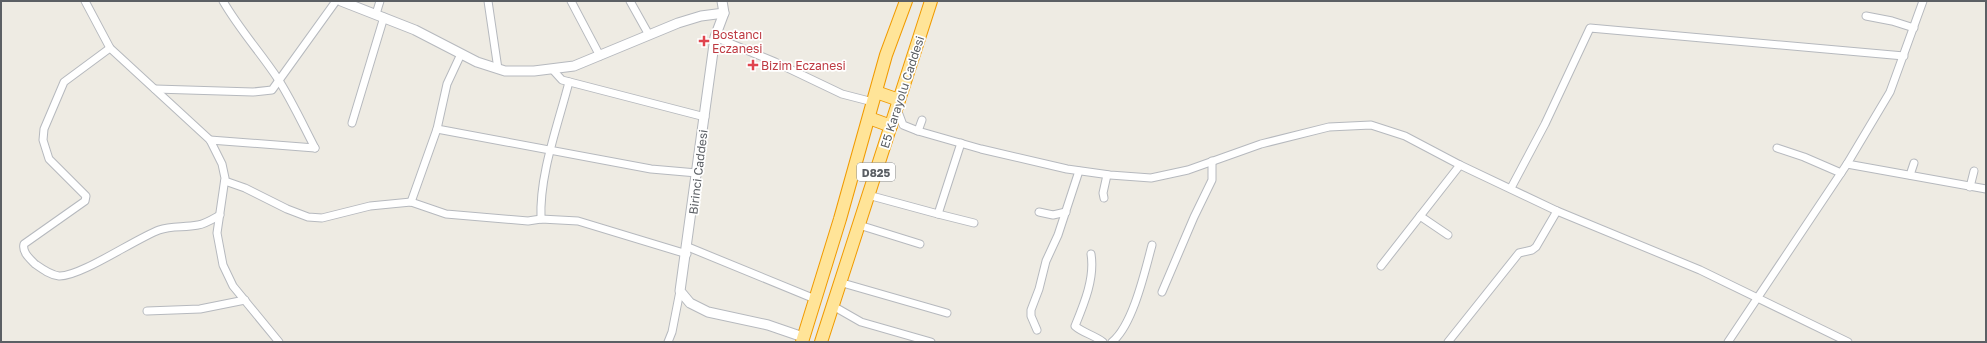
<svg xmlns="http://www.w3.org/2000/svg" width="1987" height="343" font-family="'Golos Text',sans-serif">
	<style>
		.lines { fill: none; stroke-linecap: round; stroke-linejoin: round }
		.minor-casing { stroke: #b6b9be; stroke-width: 9 }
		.tertiary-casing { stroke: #b6b9be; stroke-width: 11 }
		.trunk-casing { stroke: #f19b00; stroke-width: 14 }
		.minor { stroke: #fff; stroke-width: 7 }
		.tertiary { stroke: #fff; stroke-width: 9 }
		.trunk { stroke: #ffe498; stroke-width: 12 }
		.health-dot { fill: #e0444e; stroke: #fff; stroke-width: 1.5 }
		.labels { text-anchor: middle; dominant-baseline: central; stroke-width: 3.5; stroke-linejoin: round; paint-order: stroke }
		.shield { fill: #fff; stroke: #8c8f92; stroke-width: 1 }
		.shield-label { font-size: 11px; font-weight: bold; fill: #5b5f64 }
		.health-label { font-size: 12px; fill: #be3a42; stroke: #fff; text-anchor: start }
		.street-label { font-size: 12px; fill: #5b5f64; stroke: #fff }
	</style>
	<rect width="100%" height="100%" fill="#eeebe3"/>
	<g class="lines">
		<defs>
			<g id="minor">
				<path d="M85,1L110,48L210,140L222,164L225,178L217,233L223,265L233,286L279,342"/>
				<path d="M223,1C239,29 261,53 278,79C292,101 303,125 315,148"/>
				<path d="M488,1L498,69"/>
				<path d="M571,1L600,56"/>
				<path d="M630,1L649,35"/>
				<path d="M376,14L380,1"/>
				<path d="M1866,16L1892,21L1914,28"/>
				<path d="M715,37L775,62L842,94L873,102"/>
				<path d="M110,48L64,82L44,129L43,140L49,159L86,196L85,201L24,244C22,252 29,258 35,264C42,269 50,275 59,276C80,277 135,239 159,230C172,225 184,228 198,225C205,224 213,219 220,215"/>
				<path d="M552,69L562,80L705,117"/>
				<path d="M155,89L253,92L272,90L336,1"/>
				<path d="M897,109L903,125L918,131L981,149L1067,169L1110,175L1151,178L1188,170L1261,144L1329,127L1371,125L1405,136L1460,165L1557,211L1700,270L1848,342"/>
				<path d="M352,123L384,17"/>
				<path d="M437,129L651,169L697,173"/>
				<path d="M918,131L922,120"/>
				<path d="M210,140L315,148"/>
				<path d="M1777,148L1804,157L1841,173"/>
				<path d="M1847,164L1986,189"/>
				<path d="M1910,175L1914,163"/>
				<path d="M225,181L245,188L287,209L308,217L322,218L370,206L411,202L446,214L528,221L541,219L578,221L687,254"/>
				<path d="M1970,187L1974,171"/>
				<path d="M1511,188L1545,124L1590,28L1904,56"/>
				<path d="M868,195L938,214L961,143"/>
				<path d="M1104,198L1103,193L1107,175"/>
				<path d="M411,202L437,129L447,84L461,54"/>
				<path d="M1039,212L1053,215L1066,212"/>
				<path d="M938,214L974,223"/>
				<path d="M1420,216L1448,235"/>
				<path d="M541,219C539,175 558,125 569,82"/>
				<path d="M859,225L920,244"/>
				<path d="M688,247L815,299"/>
				<path d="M1091,254C1095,278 1084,304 1075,326C1083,333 1094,335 1103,342"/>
				<path d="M1381,266L1460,165"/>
				<path d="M839,282L947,313"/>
				<path d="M1162,292L1194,217L1212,180V161"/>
				<path d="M833,306L861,322L931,342"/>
				<path d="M147,311L200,309L245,300"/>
				<path d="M1037,330L1031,316V310L1039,289L1046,261L1058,235L1079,171"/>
				<path d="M668,342L672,332L680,291"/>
				<path d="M1112,342C1133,325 1145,271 1152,245"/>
				<path d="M1448,342L1519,253L1532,250L1536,247L1557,211"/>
				<path d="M1728,342L1847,164L1890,92L1923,1"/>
			</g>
			<g id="tertiary">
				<path d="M341,1L415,30L477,62L505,71H534L574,66L678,23L701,16L724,13"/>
				<path d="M722,1L724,13L715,37L680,291L690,303L708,312L768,325L803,337"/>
			</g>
			<g id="trunk">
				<path d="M876,92L899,100"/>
				<path d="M869,118L891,126"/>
				<path d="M802,342L840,219L886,55L906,1"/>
				<path d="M821,342L931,1"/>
			</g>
		</defs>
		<!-- minor casing -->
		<use href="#minor" class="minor-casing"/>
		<!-- tertiary casing -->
		<use href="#tertiary" class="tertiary-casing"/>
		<!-- trunk casing -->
		<use href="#trunk" class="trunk-casing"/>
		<!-- minor -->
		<use href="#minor" class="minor"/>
		<!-- tertiary -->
		<use href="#tertiary" class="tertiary"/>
		<!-- trunk -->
		<use href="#trunk" class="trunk"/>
	</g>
	<!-- markers -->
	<g class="health-dot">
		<path d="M702 35h4v4h4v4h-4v4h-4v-4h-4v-4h4z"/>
		<path d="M751 59h4v4h4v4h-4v4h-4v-4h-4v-4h4z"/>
	</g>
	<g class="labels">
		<!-- shield labels -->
		<rect class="shield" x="857" y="163" width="38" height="18" rx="3"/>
		<g class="shield-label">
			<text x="876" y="172">D825</text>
		</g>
		<!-- health labels -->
		<g class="health-label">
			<text x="712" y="34">Bostancı<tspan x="712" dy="14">Eczanesi</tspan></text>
			<text x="761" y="65">Bizim Eczanesi</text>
		</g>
		<!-- street labels -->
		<g class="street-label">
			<text transform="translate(902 92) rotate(-72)">E5 Karayolu Caddesi</text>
			<text transform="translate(698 172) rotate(-83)">Birinci Caddesi</text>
		</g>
	</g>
	<!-- border -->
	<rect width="1987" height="343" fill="none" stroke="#5b5f64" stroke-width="4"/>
</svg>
